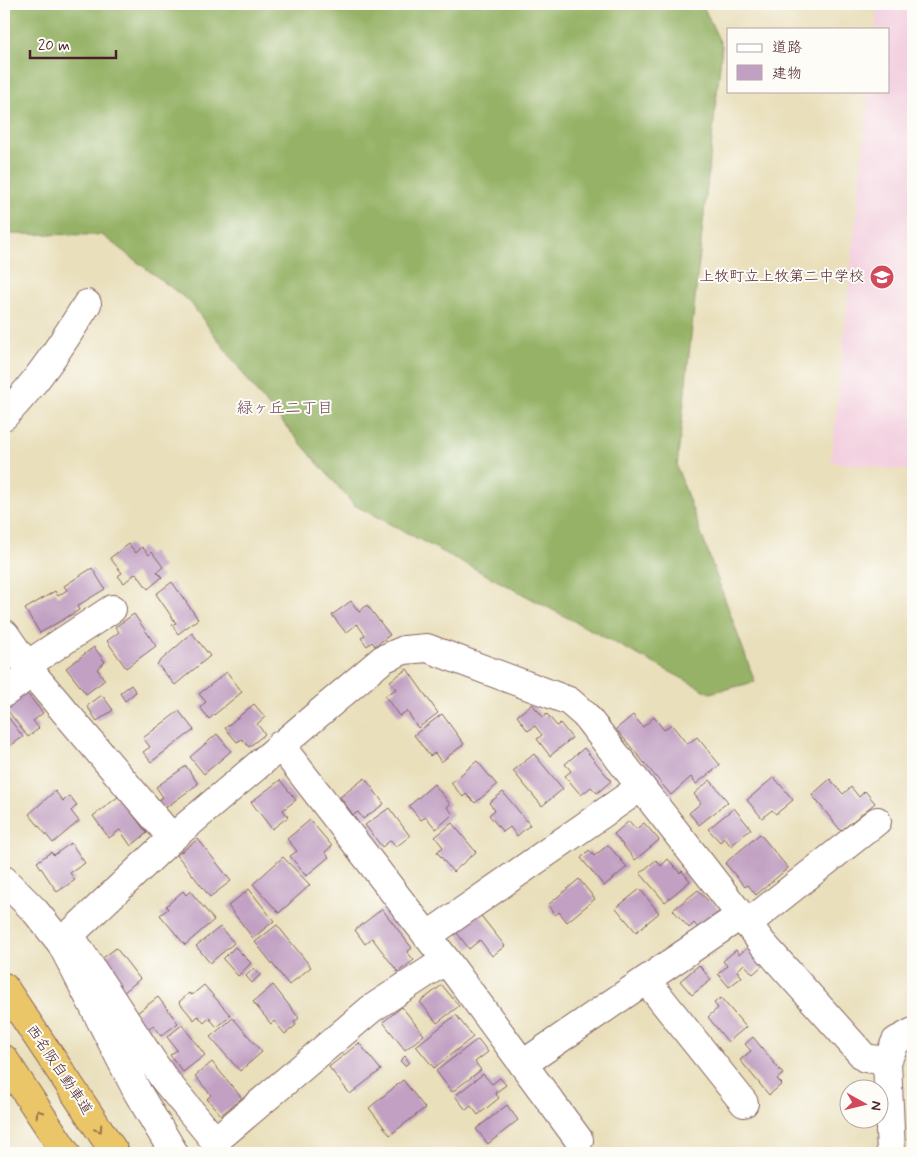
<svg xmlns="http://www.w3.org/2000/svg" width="917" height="1157" font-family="Mynerve,'Klee One',sans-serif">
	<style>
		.built { fill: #f3cfdf }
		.forest { fill: #95b266; stroke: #706848 }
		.building { fill: #c1a0c3 }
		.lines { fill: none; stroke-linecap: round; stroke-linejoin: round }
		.street-casing { stroke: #82625d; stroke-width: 30 }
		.highway-casing { stroke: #82625d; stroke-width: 30 }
		.street { stroke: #fff; stroke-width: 28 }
		.highway { stroke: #eac669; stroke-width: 28 }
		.oneway { stroke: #9a724a }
		.labels { text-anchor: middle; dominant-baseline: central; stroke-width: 4; stroke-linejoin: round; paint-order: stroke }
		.poi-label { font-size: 15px; fill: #4a1f2b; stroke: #fdfcf7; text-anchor: end }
		.street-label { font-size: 15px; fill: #4a1f2b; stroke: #fdfcf7 }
		.neighbourhood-label { font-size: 16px; fill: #744c60; stroke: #fdfcf7 }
	</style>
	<rect width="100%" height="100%" fill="#fdfcf7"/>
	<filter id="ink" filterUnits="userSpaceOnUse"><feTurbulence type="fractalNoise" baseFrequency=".02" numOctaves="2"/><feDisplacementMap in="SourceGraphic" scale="10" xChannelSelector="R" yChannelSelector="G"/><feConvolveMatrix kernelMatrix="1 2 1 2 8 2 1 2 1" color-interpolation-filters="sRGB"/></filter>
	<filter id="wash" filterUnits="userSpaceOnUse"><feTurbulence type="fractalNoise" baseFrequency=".0096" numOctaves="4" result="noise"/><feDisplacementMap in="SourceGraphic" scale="20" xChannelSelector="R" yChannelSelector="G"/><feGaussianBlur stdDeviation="1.12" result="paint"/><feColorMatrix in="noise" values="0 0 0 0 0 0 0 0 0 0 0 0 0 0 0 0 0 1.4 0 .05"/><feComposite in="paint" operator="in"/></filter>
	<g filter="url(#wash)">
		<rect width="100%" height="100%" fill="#e9dfbb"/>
		<!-- built -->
		<path class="built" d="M878,4H913V471L831,462L869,91H888V29H875Z"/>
		<!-- forest -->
		<path class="forest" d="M4,4H702L722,46L677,467L755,682L710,693L354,505L259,395L190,302L102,235L4,234Z"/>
		<g id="blocks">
			<!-- building -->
			<g class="building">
				<path d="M129,544L136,553L142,547L149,555L152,552L163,567L157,572L162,577L148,589L136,573L124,583L118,576L122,573L110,558Z"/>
				<path d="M92,568L105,589L77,606L79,610L40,633L25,609L55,591L58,596L67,590L64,586Z"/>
				<path d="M172,582L198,619L178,634L172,625L176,623L156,594Z"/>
				<path d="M351,601L359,612L367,605L390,635L375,646L372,642L367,646L361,638L365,635L357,624L346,633L332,615Z"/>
				<path d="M134,614L156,646L126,668L107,641L119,632L115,627Z"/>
				<path d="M192,633L210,656L175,685L157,664Z"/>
				<path d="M94,647L105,662L97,669L105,680L86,694L66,668Z"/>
				<path d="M4,658L11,670L4,675Z"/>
				<path d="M407,669L438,713L418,728L407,711L399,716L385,696L396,689L390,681Z"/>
				<path d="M227,672L242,692L209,719L200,707L206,702L199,694Z"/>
				<path d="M131,685L136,692L125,701L120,693Z"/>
				<path d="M25,691L43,713L33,721L39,728L28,737L5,707Z"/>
				<path d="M102,695L113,710L97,721L87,706Z"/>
				<path d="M254,704L265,717L257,724L265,734L249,747L242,739L237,742L225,728Z"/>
				<path d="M532,704L543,717L547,714L557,726L560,723L572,738L550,756L537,739L542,735L535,726L528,731L517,716Z"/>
				<path d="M179,711L194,730L151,762L143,752L150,747L143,738Z"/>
				<path d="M442,714L464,744L441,762L435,753L430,756L414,735Z"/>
				<path d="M633,715L643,727L654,717L664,730L671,724L687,744L697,737L720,765L696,784L691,777L671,795L616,729Z"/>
				<path d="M8,717L23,737L4,750V720Z"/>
				<path d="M217,734L231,751L204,774L190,757Z"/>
				<path d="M584,748L611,781L597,793L591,787L581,795L565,776L571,771L565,764Z"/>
				<path d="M534,754L563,789L542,806L513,771Z"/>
				<path d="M477,761L497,785L475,803L466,794L463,797L451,783Z"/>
				<path d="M186,766L198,784L164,809L158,801L163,797L156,787Z"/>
				<path d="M774,777L793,800L776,814L772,810L762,818L747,800Z"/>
				<path d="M365,778L384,804L363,819L358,812L353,815L340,797Z"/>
				<path d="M830,779L843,794L851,787L859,797L865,791L875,803L841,831L812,795Z"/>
				<path d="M280,780L296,800L283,810L288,817L272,829L251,802Z"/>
				<path d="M710,780L728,802L699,825L689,813L701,803L694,794Z"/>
				<path d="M434,784L450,804L447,807L453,814L436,829L426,817L421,820L409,806Z"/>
				<path d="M55,791L63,801L70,796L77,805L71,811L79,821L53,843L29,814Z"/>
				<path d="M503,792L530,825L517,836L510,827L503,832L489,815L495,810L489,803Z"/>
				<path d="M119,796L147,833L131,846L120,830L109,838L93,816Z"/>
				<path d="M389,808L410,836L396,847L391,840L382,847L365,825Z"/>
				<path d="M734,808L751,829L731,846L724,838L720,842L708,829Z"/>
				<path d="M310,820L332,846L325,852L329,857L306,876L290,856L297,851L287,839Z"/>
				<path d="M629,821L636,829L644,823L659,840L635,860L614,834Z"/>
				<path d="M452,823L476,852L453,872L437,852L443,847L435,837Z"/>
				<path d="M760,834L788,868L756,895L748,885L745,887L725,863Z"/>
				<path d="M198,839L231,881L210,897L177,855Z"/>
				<path d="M71,843L85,863L70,873L75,880L57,892L37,862L51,852L54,855Z"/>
				<path d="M608,845L627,867L604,886L581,858L589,850L594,856Z"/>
				<path d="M283,857L310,885L279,913L253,884Z"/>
				<path d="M668,859L680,873L682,871L690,881L665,902L640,873L656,860L661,866Z"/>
				<path d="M579,879L595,899L567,922L559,912L555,915L548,905Z"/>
				<path d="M249,889L274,921L253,938L228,906Z"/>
				<path d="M640,889L659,913L636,932L616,908Z"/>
				<path d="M698,890L709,902L711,900L720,911L699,929L694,923L689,928L673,910Z"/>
				<path d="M183,891L186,895L190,891L214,920L185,945L160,915L168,909L166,906Z"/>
				<path d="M382,909L412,948L407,952L414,960L398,972L372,938L365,944L355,930Z"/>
				<path d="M478,912L505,946L492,956L480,940L469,949L455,930Z"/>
				<path d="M277,925L311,967L289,985L255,942Z"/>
				<path d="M220,927L234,943L210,963L196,946Z"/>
				<path d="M235,947L251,963L238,976L223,959Z"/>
				<path d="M748,947L763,965L753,974L744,964L737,971L742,977L729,987L718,974L727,966L723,961L736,950L739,955Z"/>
				<path d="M116,948L140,979L123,993L99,961Z"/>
				<path d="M699,965L711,980L692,995L680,981Z"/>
				<path d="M254,968L260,975L252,983L246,976Z"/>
				<path d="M204,985L231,1016L217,1027L209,1018L204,1023L198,1016L194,1020L179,1002L189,993L192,995Z"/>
				<path d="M273,985L299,1018L294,1022L296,1025L285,1034L274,1021L271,1024L253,1002Z"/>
				<path d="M442,985L459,1006L437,1023L420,1002Z"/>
				<path d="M158,997L178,1023L161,1036L153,1026L145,1032L133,1016Z"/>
				<path d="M721,998L746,1027L728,1042L708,1017L718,1008L714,1003Z"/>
				<path d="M402,1007L424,1035L405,1050L383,1022Z"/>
				<path d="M456,1015L473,1037L434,1068L416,1046Z"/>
				<path d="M233,1018L262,1052L240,1071L210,1037Z"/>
				<path d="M182,1025L205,1055L183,1072L170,1055L177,1050L167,1037Z"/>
				<path d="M753,1037L783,1074L777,1079L782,1084L769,1095L740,1060L751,1051L745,1044Z"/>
				<path d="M478,1039L488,1052L475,1062L481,1070L452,1092L436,1071Z"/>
				<path d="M359,1043L381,1070L350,1094L329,1067Z"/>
				<path d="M405,1056L409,1062L405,1066L400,1061Z"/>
				<path d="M212,1062L242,1098L221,1115L207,1099L211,1095L195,1076Z"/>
				<path d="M483,1074L492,1084L500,1078L506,1085L495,1093L499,1098L478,1115L471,1106L466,1110L455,1096Z"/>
				<path d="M403,1080L425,1108L390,1135L369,1108Z"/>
				<path d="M507,1105L518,1120L488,1144L476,1129Z"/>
			</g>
		</g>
	</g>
	<g filter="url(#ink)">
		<use href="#blocks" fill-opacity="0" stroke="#82625d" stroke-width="1"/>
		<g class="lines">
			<defs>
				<g id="street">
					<path d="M4,416C37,383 62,344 87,304"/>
					<path d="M5,634L32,673L172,838"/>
					<path d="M27,665L112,609"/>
					<path d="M4,693L32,673"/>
					<path d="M280,745L446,960L579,1140"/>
					<path d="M4,880L35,911L61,943L138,1093L174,1153"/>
					<path d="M747,924L877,821"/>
					<path d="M69,934L164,1079L215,1141L371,1009L446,960"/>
					<path d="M427,936L641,787"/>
					<path d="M61,943L172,838L383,659L404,650L427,648L569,701L585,715L763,944L865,1058L887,1061"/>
					<path d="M646,980L744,1103"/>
					<path d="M523,1064L741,915"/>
					<path d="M891,1153L887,1061L896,1041L913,1032"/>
				</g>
				<g id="highway">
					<path d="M4,987L115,1153"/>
					<path d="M4,1059L66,1153"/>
				</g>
			</defs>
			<!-- street casing -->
			<use href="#street" class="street-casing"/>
			<!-- highway casing -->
			<use href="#highway" class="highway-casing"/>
			<!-- street -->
			<use href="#street" class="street"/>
			<!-- highway -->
			<use href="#highway" class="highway"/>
		</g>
		<!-- one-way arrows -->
		<defs><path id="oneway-chevron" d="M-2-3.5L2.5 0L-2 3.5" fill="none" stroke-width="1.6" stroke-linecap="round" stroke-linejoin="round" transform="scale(1.25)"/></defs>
		<g class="oneway">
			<use href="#oneway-chevron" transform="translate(39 1113) rotate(-123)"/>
			<use href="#oneway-chevron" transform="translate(99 1129) rotate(56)"/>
		</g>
	</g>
	<!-- icons -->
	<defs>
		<symbol id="school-disc" viewBox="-11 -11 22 22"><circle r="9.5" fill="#d1495b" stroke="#fdfcf7"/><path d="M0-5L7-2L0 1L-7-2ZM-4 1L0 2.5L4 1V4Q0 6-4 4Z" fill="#fff"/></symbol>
	</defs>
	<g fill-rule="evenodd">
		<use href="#school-disc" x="868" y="263" width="28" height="28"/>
	</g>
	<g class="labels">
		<!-- poi labels -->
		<g class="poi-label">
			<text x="864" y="277">上牧町立上牧第二中学校</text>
		</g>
		<!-- street labels -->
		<g class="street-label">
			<text transform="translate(59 1070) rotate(56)">西名阪自動車道</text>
		</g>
		<!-- neighbourhood labels -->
		<g class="neighbourhood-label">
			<text x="285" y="408">緑ヶ丘二丁目</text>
		</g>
	</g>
	<!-- margin -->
	<rect width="917" height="1157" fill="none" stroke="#fdfcf7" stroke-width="20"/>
	<!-- legend -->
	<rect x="727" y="28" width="162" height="65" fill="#fdfcf7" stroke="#b5a4a5"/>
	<rect x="737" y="44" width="25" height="8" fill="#ffffff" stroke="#b5a4a5"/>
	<text x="772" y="52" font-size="15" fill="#4a1f2b">道路</text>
	<rect x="737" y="65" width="25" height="15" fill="#c1a0c3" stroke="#b5a4a5"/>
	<text x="772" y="78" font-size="15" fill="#4a1f2b">建物</text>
	<!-- north arrow -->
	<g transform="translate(864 1104) rotate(98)"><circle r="24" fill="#fdfcf7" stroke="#b5a4a5"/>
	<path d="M0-4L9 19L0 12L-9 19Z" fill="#d1495b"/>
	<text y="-8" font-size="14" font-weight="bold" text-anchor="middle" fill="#4a1f2b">N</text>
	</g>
	<!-- scale -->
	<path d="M30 50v8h86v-8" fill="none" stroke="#4a1f2b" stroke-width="2.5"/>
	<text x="38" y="50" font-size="15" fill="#4a1f2b" stroke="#fdfcf7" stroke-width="4" paint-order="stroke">20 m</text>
</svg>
